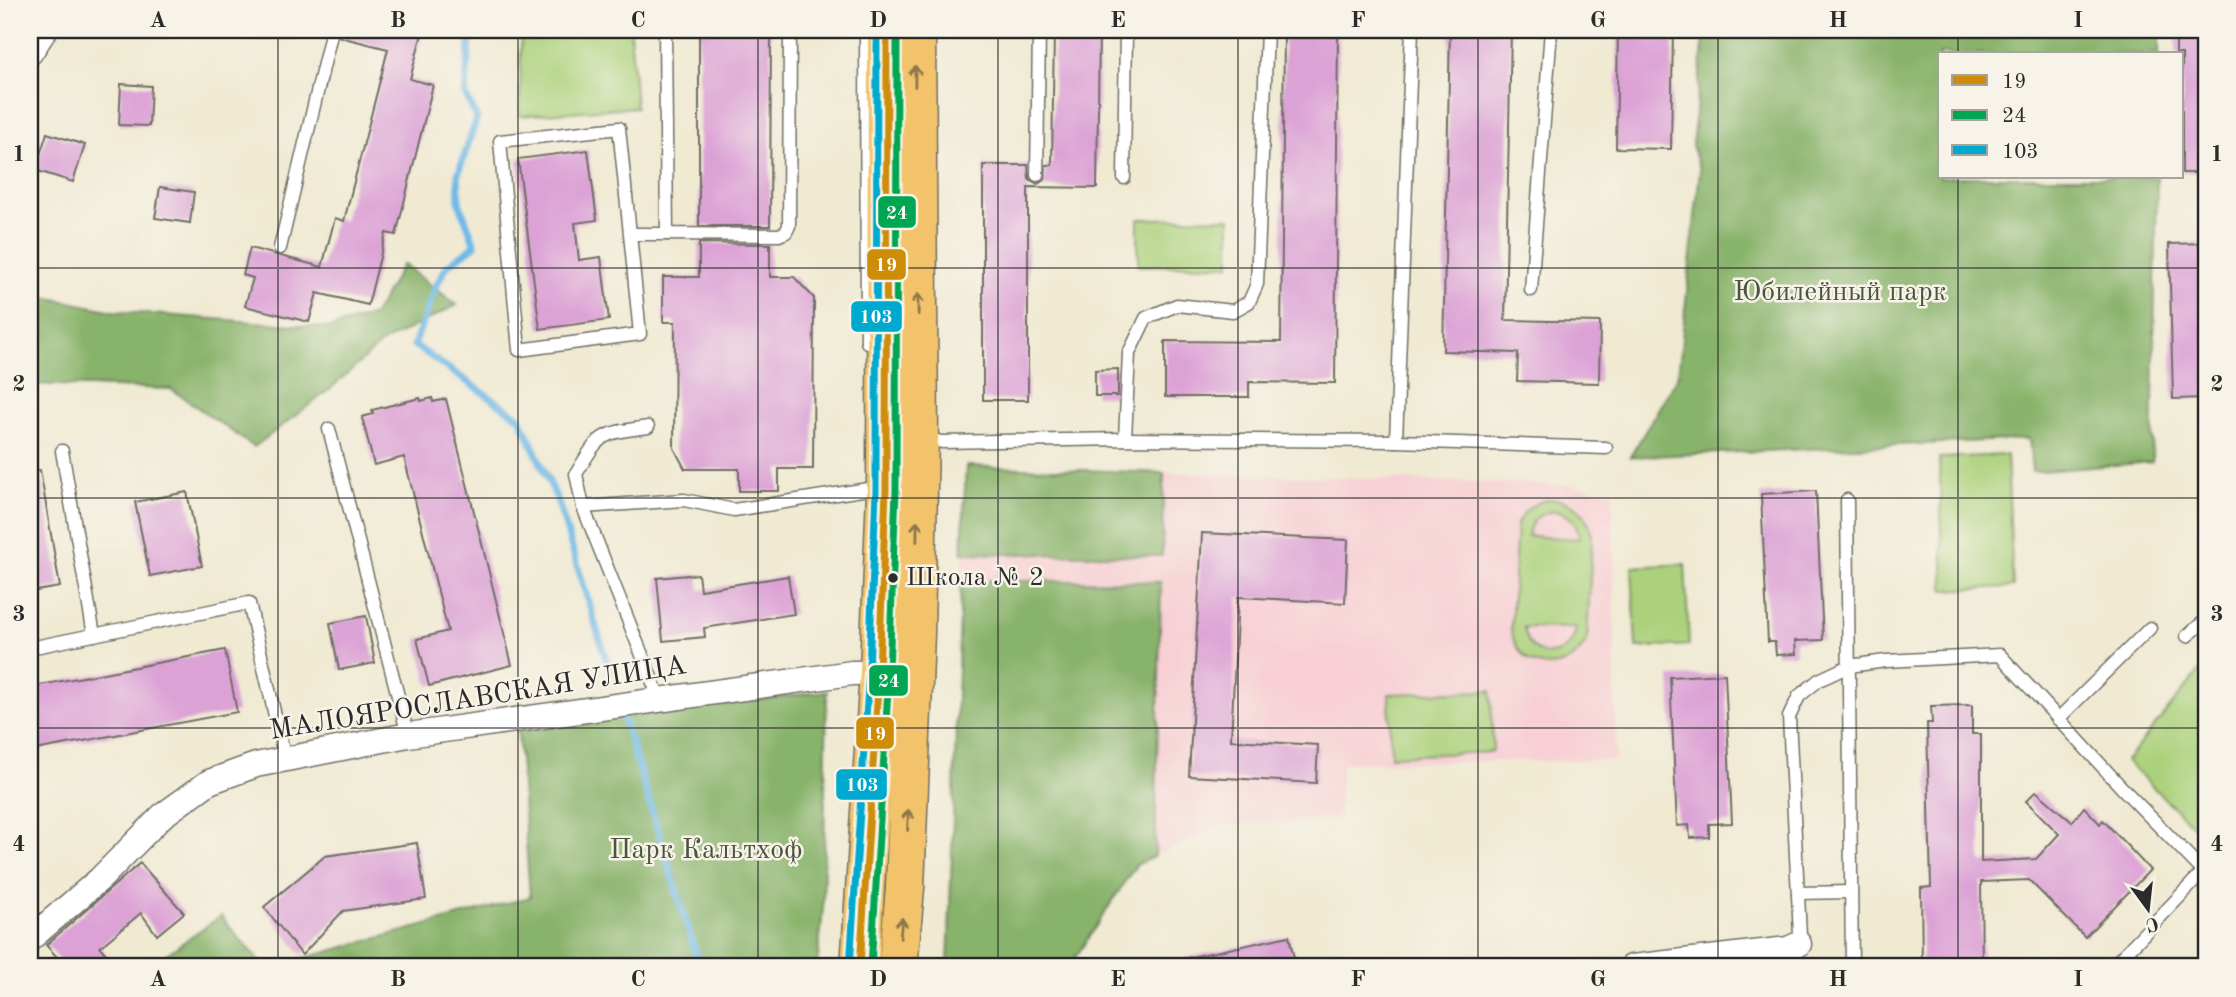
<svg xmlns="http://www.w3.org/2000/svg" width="2236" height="997" font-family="'Old Standard TT',serif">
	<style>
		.built { fill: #f7cfd4 }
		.green { fill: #abd17b; stroke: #6b7e53; stroke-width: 2; fill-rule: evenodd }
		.forest { fill: #88b36b; stroke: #5a6f4b; stroke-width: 2 }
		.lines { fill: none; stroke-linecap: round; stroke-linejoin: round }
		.stream { stroke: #6eb9e7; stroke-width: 7 }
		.building { fill: #dca2d6 }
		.service-casing { stroke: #706e66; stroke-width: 15 }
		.minor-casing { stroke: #706e66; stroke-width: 27 }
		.primary-casing { stroke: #706e66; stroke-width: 41 }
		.service { stroke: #fff; stroke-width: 12 }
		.minor { stroke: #fff; stroke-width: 24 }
		.primary { stroke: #f2c36a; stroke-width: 38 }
		.bus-1-casing { stroke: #f7f3e8; stroke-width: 12 }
		.bus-2-casing { stroke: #f7f3e8; stroke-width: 12 }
		.bus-3-casing { stroke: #f7f3e8; stroke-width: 12 }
		.bus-1 { stroke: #ce8d09; stroke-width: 7 }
		.bus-2 { stroke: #00a651; stroke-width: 7 }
		.bus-3 { stroke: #00a9ce; stroke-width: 7 }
		.oneway { stroke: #8e774a }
		.grid { fill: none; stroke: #2b2b2b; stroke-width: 2; stroke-opacity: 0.55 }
		.bus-dot { fill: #2b2b2b; stroke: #f7f3e8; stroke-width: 2.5 }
		.labels { text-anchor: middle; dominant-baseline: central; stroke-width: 5; stroke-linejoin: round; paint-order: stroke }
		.bus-label { font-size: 26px; fill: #2b2b2b; stroke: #f7f3e8; text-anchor: start }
		.park-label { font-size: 28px; fill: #4b543f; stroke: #f7f3e8 }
		.street-label { font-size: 28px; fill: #2b2b2b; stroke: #f7f3e8 }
		.line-badge { stroke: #f7f3e8; stroke-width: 2.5 }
		.badge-label { font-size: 19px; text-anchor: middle; font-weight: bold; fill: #fff }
		.neatline { fill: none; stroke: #2b2b2b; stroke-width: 2.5 }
		.grid-label { font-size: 23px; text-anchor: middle; font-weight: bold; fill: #2b2b2b }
	</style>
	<rect width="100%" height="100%" fill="#f7f3e8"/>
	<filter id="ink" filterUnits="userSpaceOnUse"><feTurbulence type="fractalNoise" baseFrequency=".0143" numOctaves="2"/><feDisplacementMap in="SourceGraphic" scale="14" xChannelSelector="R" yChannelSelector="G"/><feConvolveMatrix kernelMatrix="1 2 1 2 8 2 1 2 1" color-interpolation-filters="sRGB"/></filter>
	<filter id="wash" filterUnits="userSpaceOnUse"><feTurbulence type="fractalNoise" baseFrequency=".00686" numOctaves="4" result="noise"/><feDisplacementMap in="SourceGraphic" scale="28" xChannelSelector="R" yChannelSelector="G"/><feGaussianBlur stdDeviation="1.57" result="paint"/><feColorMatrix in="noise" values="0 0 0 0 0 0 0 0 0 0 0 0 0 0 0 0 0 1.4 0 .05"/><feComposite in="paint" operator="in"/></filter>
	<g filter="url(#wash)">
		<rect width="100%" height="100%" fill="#f0ead3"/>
		<!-- built -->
		<path class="built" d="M966,466L1572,485L1613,493L1616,760L1342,763L1338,818L1217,826L1136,865L1069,967H948Z"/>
		<!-- green -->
		<g class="green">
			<path d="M521,30H630L636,107L520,116Z"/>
			<path d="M1230,218V265L1138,266V219Z"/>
			<path d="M2007,455L2013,587L1944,590L1939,458Z"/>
			<path d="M1555,499C1577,503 1590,515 1592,538L1587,640C1567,679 1518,673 1511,629L1517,524C1526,507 1537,500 1555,499ZM1555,511C1570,514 1578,523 1579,539L1528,536C1530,520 1539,513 1555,511ZM1524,627L1576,628V629C1570,663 1527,662 1524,627Z"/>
			<path d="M1685,564L1689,645L1636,648L1632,567Z"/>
			<path d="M2206,663V839L2126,761Z"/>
			<path d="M1491,691L1493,752L1391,756L1389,694Z"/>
		</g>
		<!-- forest -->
		<g class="forest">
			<path d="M1705,30H2159V54H1940V177H2157L2152,462L2032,472L2029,439L1630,457L1678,376L1700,170L1692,145Z"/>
			<path d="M403,264L457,305L383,342L329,390L254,447L171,389L30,384V294L113,311L330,328L374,315Z"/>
			<path d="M966,466L1164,473L1162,556L962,553Z"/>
			<path d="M961,580L1161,582L1155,856L1136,865L1069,967H948Z"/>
			<path d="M827,691L823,909L817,967H271L530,897L518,731Z"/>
			<path d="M221,916L264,967H148Z"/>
		</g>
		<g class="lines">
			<!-- stream -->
			<g class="stream">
				<path d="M471,30L465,94L477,118L458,174L459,202L475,245L447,266L436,286L414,345L520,418L557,499L610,672"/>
				<path d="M621,711L697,957L693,967"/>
			</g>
		</g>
		<g id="blocks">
			<!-- building -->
			<g class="building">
				<path d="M341,30H423L410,79L433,85L396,235L386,233L368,305L317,293L309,322L245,306L253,278L243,275L250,248L322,267L335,218L344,221L388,49L340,37Z"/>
				<path d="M699,30H771L770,226H699Z"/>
				<path d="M1054,30H1099L1097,188L1028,187V400H983V165H1028L1029,179L1038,184L1045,179L1046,165H1052Z"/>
				<path d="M1284,30H1338L1335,383L1249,382V397H1165V341L1281,342Z"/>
				<path d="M1450,30H1511L1505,320L1600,322L1599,383L1517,381L1518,353L1443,351Z"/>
				<path d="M1618,30H1673L1671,149L1616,148Z"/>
				<path d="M2176,30H2206V173H2182V54H2176Z"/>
				<path d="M121,84L151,86L149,126L119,125Z"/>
				<path d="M47,133L85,145L73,182L35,170Z"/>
				<path d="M588,150L597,220L575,223L579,260L601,257L609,320L540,329L518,159Z"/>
				<path d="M160,187L194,192L190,223L155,218Z"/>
				<path d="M699,243L770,244V277H794L814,298L813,469H779V491H739V469H685L674,448L675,322H663V277H699Z"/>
				<path d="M2206,243V398L2173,399L2169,244Z"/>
				<path d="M1118,369V396H1095V370Z"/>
				<path d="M420,398L421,401L432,398L433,402L446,399L512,665L429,686L417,639L448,631L404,457L374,465L362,417L373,414L372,410Z"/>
				<path d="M40,470L60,587L30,592V471Z"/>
				<path d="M1816,491L1823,640L1795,641L1796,654L1776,655L1775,642H1768L1761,494Z"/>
				<path d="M187,492L202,566L150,576L135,502Z"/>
				<path d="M1202,533L1348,540L1345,603L1238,597L1231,740L1318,745L1316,783L1189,776Z"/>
				<path d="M698,574L700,590L788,576L794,614L704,628L705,637L663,641L657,578Z"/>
				<path d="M366,616L375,663L339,670L330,623Z"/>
				<path d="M225,650L237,712L30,751V687Z"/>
				<path d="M1725,674L1732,823L1709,824V837L1690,838L1689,825L1677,826L1670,677Z"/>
				<path d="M1972,705V734H1981V862L2036,859L2059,834L2026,801L2036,791L2072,822L2084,807L2100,824L2103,820L2150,870L2085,937L2029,880L1981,882L1982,967H1922L1921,888L1931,887L1927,723H1932L1931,706Z"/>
				<path d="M417,843L426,899L343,911L302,955L264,907L325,856Z"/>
				<path d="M140,863L184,913L157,935L141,913L100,947L117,967H66L46,945Z"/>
				<path d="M1289,936L1296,967H1182V959Z"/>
			</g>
		</g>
	</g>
	<g filter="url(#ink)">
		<use href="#blocks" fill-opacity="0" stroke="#706e66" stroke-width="2"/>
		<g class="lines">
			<defs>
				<g id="service">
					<path d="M665,30L667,234L779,235L786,232L789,226L790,30"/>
					<path d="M866,30L867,342"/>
					<path d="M1037,175L1039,30"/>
					<path d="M1124,178L1126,30"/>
					<path d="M630,234L619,128L500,141L519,350L640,334L630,234H667"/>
					<path d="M280,248L332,30"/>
					<path d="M1531,290L1551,30"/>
					<path d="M648,427C600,434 601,432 576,474L583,507L684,500L734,510L868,489L882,490"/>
					<path d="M329,429L408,735"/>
					<path d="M923,438L942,442L1125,439L1396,441L1412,30"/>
					<path d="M1125,439L1129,353L1146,318L1177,305L1233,311L1249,302L1257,284L1267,30"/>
					<path d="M1396,441L1606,448"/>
					<path d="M62,451L94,635"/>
					<path d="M1847,500L1852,967"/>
					<path d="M583,507L660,700"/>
					<path d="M2187,636L2206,620"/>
					<path d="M30,648L249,603L285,759"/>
					<path d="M2058,719L2150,628"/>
					<path d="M1798,893L1851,892"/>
					<path d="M1799,944L1800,935L1789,717L1799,696L1819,680L1849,666L1886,661L2000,655L2123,789L2204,872"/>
					<path d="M2112,967L2206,869"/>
				</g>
				<g id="minor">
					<path d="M30,53L45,30"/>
					<path d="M30,939L100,879L162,816L209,782L256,765L408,735L852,673L892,672"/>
					<path d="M1632,967L1788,949L1799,944"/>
				</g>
				<g id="primary">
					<path d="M860,967L879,672L886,490L887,30"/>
					<path d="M898,967L905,888L915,634L919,438L916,30"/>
				</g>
			</defs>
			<!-- service casing -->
			<use href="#service" class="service-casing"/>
			<!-- minor casing -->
			<use href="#minor" class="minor-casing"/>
			<!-- primary casing -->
			<use href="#primary" class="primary-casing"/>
			<!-- service -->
			<use href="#service" class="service"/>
			<!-- minor -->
			<use href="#minor" class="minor"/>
			<!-- primary -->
			<use href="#primary" class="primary"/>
			<defs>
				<path id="bus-1" d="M860,967L879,672L886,490L887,30"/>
				<path id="bus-2" d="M871,967L889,673L896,490L897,30"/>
				<path id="bus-3" d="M850,966L869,671L876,490L877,30"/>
			</defs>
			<!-- bus-1 casing -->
			<use href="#bus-1" class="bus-1-casing"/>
			<!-- bus-2 casing -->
			<use href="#bus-2" class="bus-2-casing"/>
			<!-- bus-3 casing -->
			<use href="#bus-3" class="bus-3-casing"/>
			<!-- bus-1 -->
			<use href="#bus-1" class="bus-1"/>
			<!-- bus-2 -->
			<use href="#bus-2" class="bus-2"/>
			<!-- bus-3 -->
			<use href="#bus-3" class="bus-3"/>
		</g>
		<!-- one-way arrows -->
		<defs><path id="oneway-shaft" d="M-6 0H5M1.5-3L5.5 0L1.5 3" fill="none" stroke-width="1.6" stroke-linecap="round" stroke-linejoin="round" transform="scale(1.75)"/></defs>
		<g class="oneway">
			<use href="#oneway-shaft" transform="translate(915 76) rotate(-89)"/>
			<use href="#oneway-shaft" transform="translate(918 304) rotate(-91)"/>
			<use href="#oneway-shaft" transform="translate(917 531) rotate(-89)"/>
			<use href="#oneway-shaft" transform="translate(908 820) rotate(-88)"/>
			<use href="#oneway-shaft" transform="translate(901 928) rotate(-85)"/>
		</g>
	</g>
	<!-- grid -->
	<path class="grid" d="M278,30V967M518,30V967M758,30V967M998,30V967M1238,30V967M1478,30V967M1718,30V967M1958,30V54M1958,177V967M30,268H2206M30,498H2206M30,728H2206"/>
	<!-- markers -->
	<circle class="bus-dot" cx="893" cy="578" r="6"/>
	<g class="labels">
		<!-- bus labels -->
		<g class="bus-label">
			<text x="906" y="578">Школа № 2</text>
		</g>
		<!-- park labels -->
		<g class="park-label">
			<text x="1840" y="293">Юбилейный парк</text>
			<text x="706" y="851">Парк Кальтхоф</text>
		</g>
		<!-- street labels -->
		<g class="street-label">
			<text transform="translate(478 699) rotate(-9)">МАЛОЯРОСЛАВСКАЯ УЛИЦА</text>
		</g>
	</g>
	<g class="line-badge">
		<rect x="877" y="195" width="40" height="34" rx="7" fill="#00a651"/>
		<rect x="866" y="248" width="41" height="33" rx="7" fill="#ce8d09"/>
		<rect x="850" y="300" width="53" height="33" rx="7" fill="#00a9ce"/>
		<rect x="868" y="664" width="41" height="33" rx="7" fill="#00a651"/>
		<rect x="855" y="716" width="40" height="34" rx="7" fill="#ce8d09"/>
		<rect x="835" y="768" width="53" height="33" rx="7" fill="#00a9ce"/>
	</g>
	<g class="badge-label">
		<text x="897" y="219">24</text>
		<text x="886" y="271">19</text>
		<text x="876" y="323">103</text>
		<text x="889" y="687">24</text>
		<text x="875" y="740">19</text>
		<text x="862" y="791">103</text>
	</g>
	<!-- margin -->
	<rect width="2236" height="997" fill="none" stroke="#f7f3e8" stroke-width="77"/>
	<!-- legend -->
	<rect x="1938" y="52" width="245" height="126" fill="#f7f3e8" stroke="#a5a39c" stroke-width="2"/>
	<rect x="1952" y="75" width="35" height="10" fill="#ce8d09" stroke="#a5a39c" stroke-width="2"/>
	<text x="2002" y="88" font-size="21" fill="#2b2b2b">19</text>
	<rect x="1952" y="110" width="35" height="10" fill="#00a651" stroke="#a5a39c" stroke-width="2"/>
	<text x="2002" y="122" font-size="21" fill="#2b2b2b">24</text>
	<rect x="1952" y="145" width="35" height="10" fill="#00a9ce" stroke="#a5a39c" stroke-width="2"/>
	<text x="2002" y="158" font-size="21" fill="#2b2b2b">103</text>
	<!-- north arrow -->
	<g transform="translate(2148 909) rotate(165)" stroke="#f7f3e8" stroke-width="5" paint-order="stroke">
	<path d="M0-5L12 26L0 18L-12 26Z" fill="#2b2b2b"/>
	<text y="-10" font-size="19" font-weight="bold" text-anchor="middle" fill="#2b2b2b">С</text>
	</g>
	<rect x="38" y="38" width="2160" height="920" class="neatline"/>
	<g class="grid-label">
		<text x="158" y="27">A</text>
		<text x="398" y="27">B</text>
		<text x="638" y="27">C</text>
		<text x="878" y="27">D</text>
		<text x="1118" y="27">E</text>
		<text x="1358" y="27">F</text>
		<text x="1598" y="27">G</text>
		<text x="1838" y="27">H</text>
		<text x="2078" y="27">I</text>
		<text x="19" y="161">1</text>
		<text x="2217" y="161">1</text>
		<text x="19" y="391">2</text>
		<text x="2217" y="391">2</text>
		<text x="19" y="621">3</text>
		<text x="2217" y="621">3</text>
		<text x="19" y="851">4</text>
		<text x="2217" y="851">4</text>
		<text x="158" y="986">A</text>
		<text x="398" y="986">B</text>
		<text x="638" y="986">C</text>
		<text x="878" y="986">D</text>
		<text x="1118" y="986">E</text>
		<text x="1358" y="986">F</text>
		<text x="1598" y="986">G</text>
		<text x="1838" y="986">H</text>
		<text x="2078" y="986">I</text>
	</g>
</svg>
